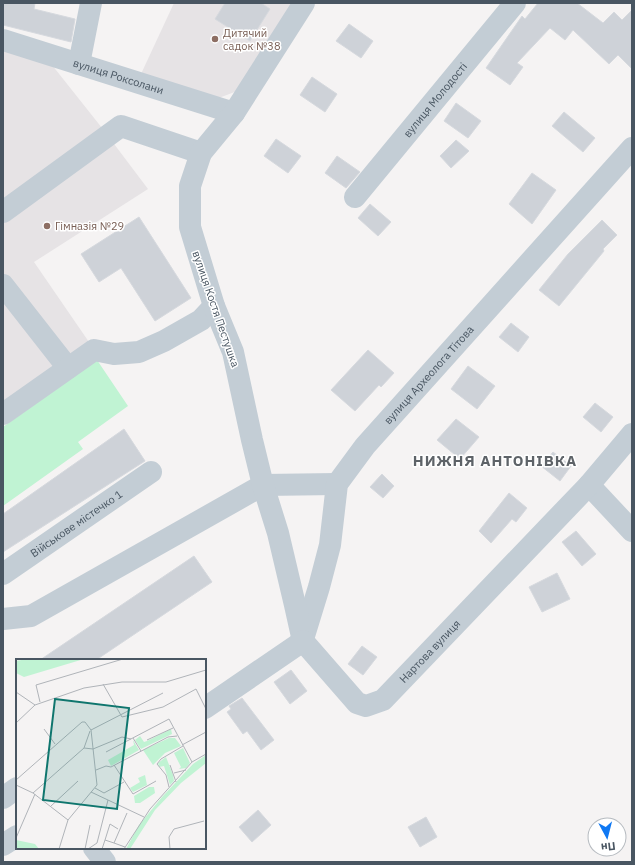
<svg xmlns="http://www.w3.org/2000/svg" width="635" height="865" font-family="'IBM Plex Sans',sans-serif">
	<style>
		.education { fill: #e6e3e5 }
		.green { fill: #c0f3d3 }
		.building { fill: #ced2d8; stroke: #d6d9de }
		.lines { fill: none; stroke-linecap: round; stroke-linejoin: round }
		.minor { stroke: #c3cdd5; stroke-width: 22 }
		.education-dot { fill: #8d6e63; stroke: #fff; stroke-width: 1.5 }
		.labels { text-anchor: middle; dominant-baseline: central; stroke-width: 3; stroke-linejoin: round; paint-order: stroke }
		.education-label { font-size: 11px; fill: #785e54; stroke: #fff; text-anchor: start }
		.street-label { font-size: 11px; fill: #495662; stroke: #fff }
		.district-label { font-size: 15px; font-weight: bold; letter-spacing: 1px; fill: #5e6368; stroke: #fff }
		.inset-road { fill: none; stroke: #b0b4b9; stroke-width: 1 }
		.view { fill: #0f766e; fill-opacity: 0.15; stroke: #0f766e; stroke-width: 2 }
		.inset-edge { fill: none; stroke: #495662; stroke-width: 2 }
	</style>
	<rect width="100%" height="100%" fill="#f5f3f3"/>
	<!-- education -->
	<g class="education">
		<path d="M174,3H294L240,90L216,99L141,74Z"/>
		<path d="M3,49L52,65L102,128L148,189L34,262L91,345L3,408Z"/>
	</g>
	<!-- green -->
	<path class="green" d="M97,360L128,406L78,442L83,449L3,506V427Z"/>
	<!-- building -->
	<g class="building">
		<path d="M3,3H35L34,9L75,19L71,42L3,25Z"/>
		<path d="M225,3H261L270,9L250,41L215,19Z"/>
		<path d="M538,3H577L603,23L614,12L622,20L632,10V69L618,55L609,64L573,30L565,40L550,28L517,63L523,67L510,85L486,68L522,16L525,19Z"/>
		<path d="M349,24L373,41L361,58L336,41Z"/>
		<path d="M312,77L337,94L325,112L300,95Z"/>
		<path d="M456,103L481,121L468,138L444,121Z"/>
		<path d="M564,112L595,138L583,152L552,126Z"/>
		<path d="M276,139L301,156L288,173L264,156Z"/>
		<path d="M456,140L469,151L451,168L440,156Z"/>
		<path d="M337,156L360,172L346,188L325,173Z"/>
		<path d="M532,173L556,190L532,224L509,204Z"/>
		<path d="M370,204L391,222L378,236L358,218Z"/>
		<path d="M139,217L191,298L155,321L121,268L99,282L81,254Z"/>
		<path d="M602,220L617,235L603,249L604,251L559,306L539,290L568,254Z"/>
		<path d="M511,323L529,337L518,352L499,337Z"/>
		<path d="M368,350L394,373L381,387L379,385L355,411L331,390Z"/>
		<path d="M468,366L495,386L477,409L451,389Z"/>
		<path d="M595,403L613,417L601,432L583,417Z"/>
		<path d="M456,419L479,437L460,459L437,440Z"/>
		<path d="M124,429L145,461L3,552V514Z"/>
		<path d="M553,452L571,466L560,481L541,466Z"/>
		<path d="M382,474L394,486L383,498L370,487Z"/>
		<path d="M509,493L527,508L516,522L512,519L491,543L479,531Z"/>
		<path d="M576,531L596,554L582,566L562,542Z"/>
		<path d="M194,556L212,582L96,660H40Z"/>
		<path d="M557,573L570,599L542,612L529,587Z"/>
		<path d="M362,646L377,657L363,675L348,664Z"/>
		<path d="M291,670L307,691L290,704L274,682Z"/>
		<path d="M242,698L274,740L261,750L247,731L243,734L227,712L231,709L229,706Z"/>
		<path d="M258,810L271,825L252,842L239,827Z"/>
		<path d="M426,817L437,837L420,847L408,827Z"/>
	</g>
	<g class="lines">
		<!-- minor -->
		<g class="minor">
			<path id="s1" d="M3,40L234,113"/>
			<path d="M79,64L91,3"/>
			<path id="s2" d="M355,197L515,3"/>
			<path d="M3,212L121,126L201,153"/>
			<path d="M3,285L68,368"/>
			<path d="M3,414L94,350L114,354L139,352L164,341L201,320L214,306"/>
			<path d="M589,485L632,531"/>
			<path id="s3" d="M3,574L151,472"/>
			<path d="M3,619L31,616L263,485L337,484"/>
			<path id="s4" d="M303,639L319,587L330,545L337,484L365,446L632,148"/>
			<path d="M303,641L295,605L278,533L263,485L252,440L233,352L214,306L190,227V186L201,153L234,113L304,3"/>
			<path id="s5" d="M205,708L303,641L357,703L366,706L383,700L589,485L632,434"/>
			<path d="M3,798L17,788"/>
			<path d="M3,845L17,836"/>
			<path d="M94,848L105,862"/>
		</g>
	</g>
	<!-- markers -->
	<g class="education-dot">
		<circle cx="215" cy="39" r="4"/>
		<circle cx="47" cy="226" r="4"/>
	</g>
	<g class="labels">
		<!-- education labels -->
		<g class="education-label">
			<text x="223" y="33">Дитячий<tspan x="223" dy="13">садок №38</tspan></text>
			<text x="55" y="226">Гімназія №29</text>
		</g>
		<!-- street labels -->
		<g class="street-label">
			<text stroke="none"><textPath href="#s1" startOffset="121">вулиця Роксолани</textPath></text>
			<text stroke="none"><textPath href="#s2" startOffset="126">вулиця Молодості</textPath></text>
			<text transform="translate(216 309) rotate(71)">вулиця Костя Пестушка</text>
			<text stroke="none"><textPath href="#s4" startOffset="302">вулиця Археолога Тітова</textPath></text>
			<text stroke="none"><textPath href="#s3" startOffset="89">Військове містечко 1</textPath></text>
			<text stroke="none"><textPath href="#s5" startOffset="296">Нартова вулиця</textPath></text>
		</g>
		<!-- district labels -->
		<g class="district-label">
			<text x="495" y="460">НИЖНЯ АНТОНІВКА</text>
		</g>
	</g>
	<!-- overview -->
	<g transform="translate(16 659)">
		<rect width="190" height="190" fill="#f5f3f3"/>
		<path d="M11,0H68L8,18L0,14V2ZM155,70L156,75L125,90L119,81L124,77L128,83L131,82ZM153,79H159L165,87L149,94L137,106L127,91ZM117,81L123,91L95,107L92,101L118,86ZM167,89L174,104L170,109L163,110L165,108L158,94ZM190,96V104L165,124L139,151L114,190H110L123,166L146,138L177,105ZM150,98L157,116L158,122L154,126L148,107L143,108L142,104ZM129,116L131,126L117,133L114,129L124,123L122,119ZM133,128H138L139,134L124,144H119L118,137ZM0,181L19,185L23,190H0Z" fill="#c0f3d3"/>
		<path class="inset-road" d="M87,25L106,58L147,48L180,30L190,50M0,33L19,46M24,43L20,26L107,0M0,64L19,46L68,29L106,23H150L190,11M28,70L39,85M117,79L125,92M131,81L157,69M166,86L190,73M68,89L77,90L106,78L115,80M90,93L153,60L176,103M98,106L117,135L140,122M154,106L160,123M80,111L90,107L95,108L152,78L161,77M158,114L170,111M0,121L66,63H69L75,71L147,34M0,126L17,134L52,161M153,128L150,116L141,105L145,100L167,87M79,129L88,134L108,123M75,133L128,158M17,134L68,89L74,72M35,147L62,122M0,179L19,135M89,181L94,165L102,170M109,188L98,184L111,154M43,190L52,161L81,126L75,71M69,190L74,166M72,190L81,184L92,141M86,190L89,181L98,184M108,190L134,150L176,103L190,95M154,190L153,178L158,170L188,162"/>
		<path class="view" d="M39,40L113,49L101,150L27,141Z"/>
		<rect width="190" height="190" class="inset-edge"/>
	</g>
	<!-- border -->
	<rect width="635" height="865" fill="none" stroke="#495662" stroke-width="8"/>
	<!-- north arrow -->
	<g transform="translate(607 837) rotate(173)"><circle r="19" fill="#ffffff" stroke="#b6bbc0"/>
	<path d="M0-3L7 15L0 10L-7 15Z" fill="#0f78f3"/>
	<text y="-6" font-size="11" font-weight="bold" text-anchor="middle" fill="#495662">Пн</text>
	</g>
</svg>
